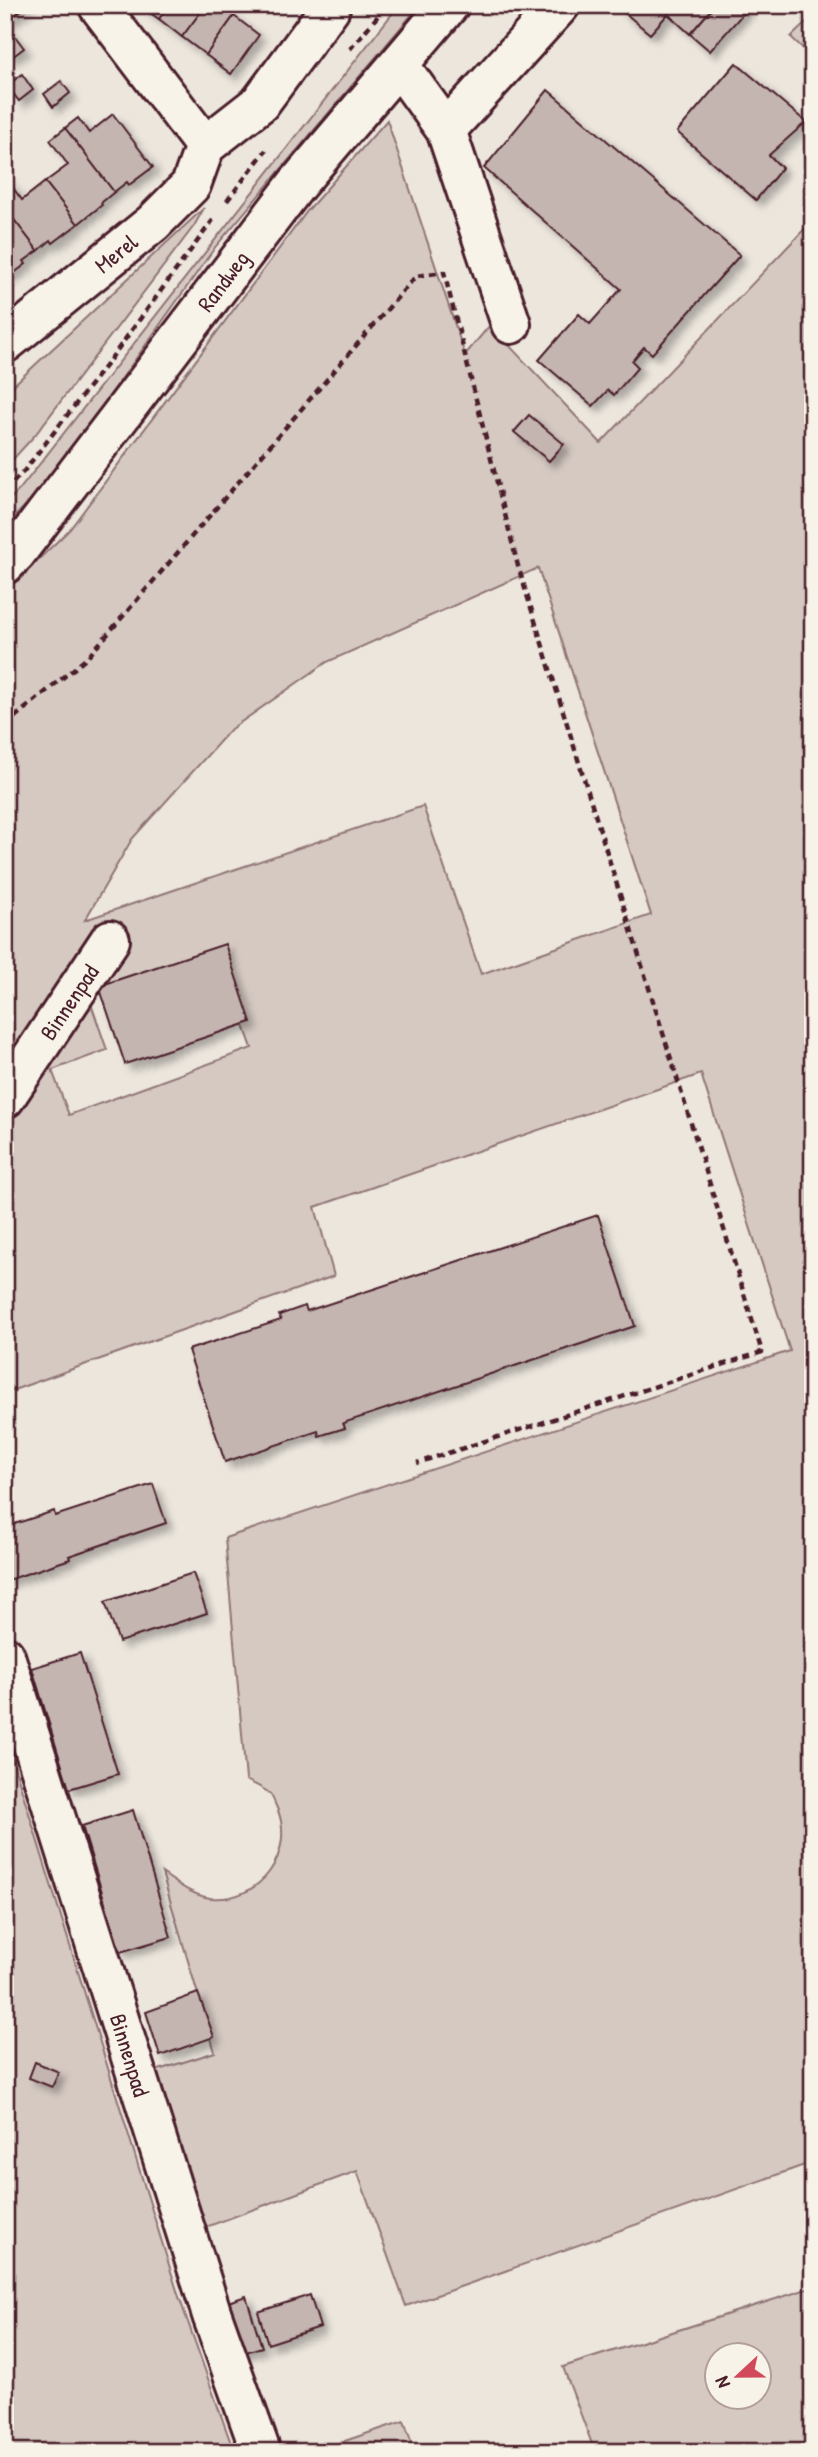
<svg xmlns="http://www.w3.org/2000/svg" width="818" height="2457" font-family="'Patrick Hand',sans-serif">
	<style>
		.green { fill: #d5c9c2; stroke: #907476; stroke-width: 2; fill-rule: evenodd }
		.building { fill: #c4b5b0; stroke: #4a1f2b; stroke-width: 2; filter: url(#shadow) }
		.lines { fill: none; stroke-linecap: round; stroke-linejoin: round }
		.minor-casing { stroke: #4a1f2b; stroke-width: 44 }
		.path { stroke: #4a1f2b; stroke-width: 4.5; stroke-dasharray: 7 5; stroke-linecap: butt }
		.minor { stroke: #f7f3e8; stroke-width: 38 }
		.labels { text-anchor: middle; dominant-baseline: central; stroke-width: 5; stroke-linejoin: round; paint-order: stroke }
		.street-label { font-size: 23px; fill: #4a1f2b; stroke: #f7f3e8 }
	</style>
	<defs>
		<filter id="shadow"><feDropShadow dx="6" dy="6" stdDeviation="3.5" flood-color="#0004"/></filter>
	</defs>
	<rect width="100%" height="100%" fill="#ece6dd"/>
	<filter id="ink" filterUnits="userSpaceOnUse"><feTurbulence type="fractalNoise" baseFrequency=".0143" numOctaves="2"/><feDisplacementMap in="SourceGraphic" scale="14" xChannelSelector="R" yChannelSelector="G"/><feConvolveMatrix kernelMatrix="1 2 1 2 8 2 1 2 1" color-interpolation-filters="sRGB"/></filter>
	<g filter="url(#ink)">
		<!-- green -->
		<g class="green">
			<path d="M399,5H420L216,246L51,478L5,527V504L20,489Z"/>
			<path d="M813,16V58L791,37Z"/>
			<path d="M387,120L465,355L490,325L601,443L813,220V2162L406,2306L357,2171L198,2230L149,2073L215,2052L162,1873C176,1883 192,1895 210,1898C260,1903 296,1853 277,1808C275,1804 273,1797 270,1794C264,1788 253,1784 246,1780L225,1538L790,1351L701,1074L315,1207L334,1276L5,1393V592L70,529L308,210ZM538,568L651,915L481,974L423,806L85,920L132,839L231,729L327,662ZM217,951L252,1048L69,1115L52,1070L107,1050L89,998Z"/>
			<path d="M204,208L194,226L35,435L5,468V393Z"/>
			<path d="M5,1736L178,2294L234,2452H5Z"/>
			<path d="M813,2287V2452H595L563,2367ZM716,2356H758V2398H716Z"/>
			<path d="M404,2421L415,2452H312Z"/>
		</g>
		<!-- building -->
		<g class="building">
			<path d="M5,5H28L5,23Z"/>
			<path d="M139,5H169L159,19Z"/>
			<path d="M169,5H206L182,37L159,19Z"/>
			<path d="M206,5H219L234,16L206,55L182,37Z"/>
			<path d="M622,5H715L690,34L668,14L650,34L619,8Z"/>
			<path d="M715,5H744L748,8L710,51L690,34Z"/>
			<path d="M234,16L259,35L231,74L206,55Z"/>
			<path d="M5,23L24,48L11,58L5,51Z"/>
			<path d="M736,63L806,122L769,155L782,168L756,200L677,132Z"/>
			<path d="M22,74L33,90L19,101L7,86Z"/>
			<path d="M61,81L70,93L53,107L44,94Z"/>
			<path d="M548,90L740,255L652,354L644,347L632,361L638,367L614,395L608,390L593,406L539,360L579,314L590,324L621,289L484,168Z"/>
			<path d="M113,114L153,167L129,185L127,182L114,192L65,128L78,118L89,133Z"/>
			<path d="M65,128L114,192L101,203L102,205L78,224L45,182L68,165L50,140Z"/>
			<path d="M5,177L22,200L45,182L78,224L53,243L51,240L38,251L5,208Z"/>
			<path d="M5,208L38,251L24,261L26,264L5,280Z"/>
			<path d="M529,415L564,444L549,461L514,432Z"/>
			<path d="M225,944L251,1022L125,1064L99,986Z"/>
			<path d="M598,1215L635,1326L343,1423L345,1428L319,1436L318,1431L225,1462L188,1350L281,1320L279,1315L305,1306L307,1311Z"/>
			<path d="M153,1484L166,1523L69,1556L70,1559L5,1581V1527L54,1511L55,1516Z"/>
			<path d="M193,1573L207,1613L119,1642L105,1602Z"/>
			<path d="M80,1653L118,1774L69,1789L32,1668Z"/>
			<path d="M133,1810L171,1937L120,1952L82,1826Z"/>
			<path d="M198,1993L214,2037L160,2056L146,2012Z"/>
			<path d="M35,2062L59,2072L52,2087L29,2078Z"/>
			<path d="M310,2295L320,2327L268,2344L258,2312Z"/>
			<path d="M246,2296L262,2347L232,2356L216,2306Z"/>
		</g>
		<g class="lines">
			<defs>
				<g id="minor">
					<path d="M98,5L205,146"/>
					<path d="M399,65L446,130L511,324"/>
					<path d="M446,130L560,5"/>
					<path d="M5,343L153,223L191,185L205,146L260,103L330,8"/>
					<path d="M5,564L16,553L297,184L449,5"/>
					<path d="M5,1098L110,940"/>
					<path d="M5,1656L212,2315L261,2452"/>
				</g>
			</defs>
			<!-- minor casing -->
			<use href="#minor" class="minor-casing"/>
			<!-- path -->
			<g class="path">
				<path d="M350,49L387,5"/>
				<path d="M227,201L266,150"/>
				<path d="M5,491L24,471L109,361L213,220"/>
				<path d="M5,725L87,658L416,276L444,272L518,566L762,1352L417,1463"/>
			</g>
			<!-- minor -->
			<use href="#minor" class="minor"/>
		</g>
	</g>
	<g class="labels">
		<!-- street labels -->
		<g class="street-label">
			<text transform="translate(116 253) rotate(-39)">Merel</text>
			<text transform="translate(223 281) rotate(-53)">Randweg</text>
			<text transform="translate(69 1002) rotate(-56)">Binnenpad</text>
			<text transform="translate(130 2055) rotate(73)">Binnenpad</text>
		</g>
	</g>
	<!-- margin -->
	<rect width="818" height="2457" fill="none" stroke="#f7f3e8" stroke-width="28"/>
	<rect x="14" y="14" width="790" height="2429" fill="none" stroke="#4a1f2b" stroke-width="2.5" filter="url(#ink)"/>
	<!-- north arrow -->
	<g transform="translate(738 2376) rotate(248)"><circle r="33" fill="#f7f3e8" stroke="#b29e9c" stroke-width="2"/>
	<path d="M0-5L12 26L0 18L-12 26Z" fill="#d1495b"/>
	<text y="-10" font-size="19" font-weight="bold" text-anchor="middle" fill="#4a1f2b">N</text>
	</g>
</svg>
